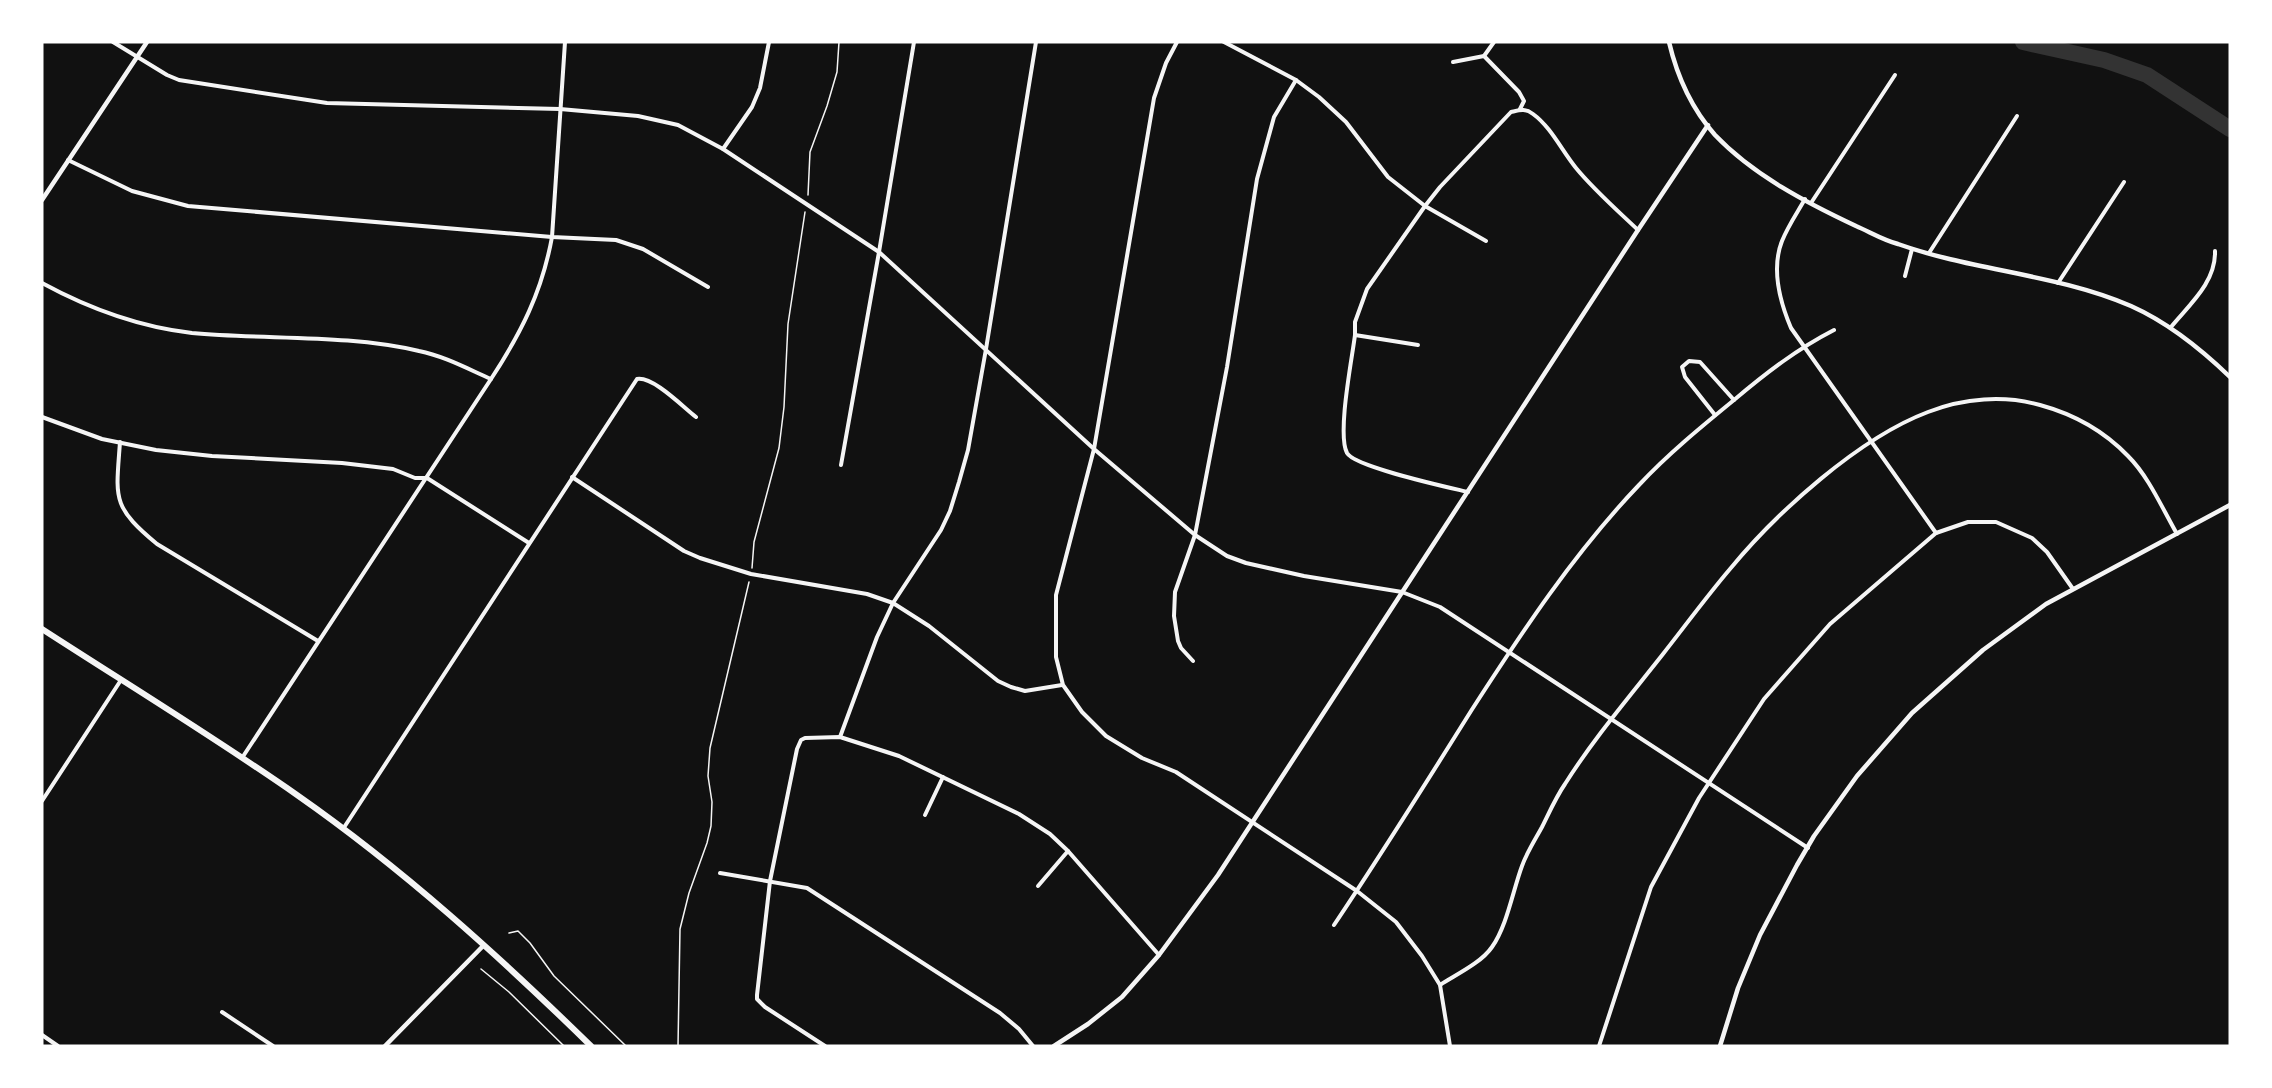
<svg xmlns="http://www.w3.org/2000/svg" width="2272" height="1088" font-family="'Nunito Sans',sans-serif">
	<style>
		.lines { fill: none; stroke-linecap: round; stroke-linejoin: round }
		.river { stroke: #333; stroke-width: 16 }
		.path { stroke: #f5f5f5; stroke-width: 1.5 }
		.minor { stroke: #f5f5f5; stroke-width: 4 }
		.tertiary { stroke: #f5f5f5; stroke-width: 4.5 }
		.primary { stroke: #f5f5f5; stroke-width: 6 }
	</style>
	<rect width="100%" height="100%" fill="#111"/>
	<g class="lines">
		<!-- river -->
		<path class="river" d="M2023,42L2104,60L2147,75L2230,129"/>
		<!-- path -->
		<g class="path">
			<path d="M808,195L810,152L827,106L837,72L839,42"/>
			<path d="M752,568L754,542L779,448L784,407L788,324L805,212"/>
			<path d="M509,933L518,931L530,943L554,976L626,1046"/>
			<path d="M481,969L509,992L564,1046"/>
			<path d="M678,1046L680,929L689,893L707,843L711,826L712,802L708,776L710,748L749,582"/>
		</g>
		<!-- minor -->
		<g class="minor">
			<path d="M113,42L167,75L179,80L327,103L560,109L638,116L678,125L723,149L879,252L1094,449L1195,535L1227,556L1246,563L1304,576L1402,592L1440,607L1808,848"/>
			<path d="M1177,42L1166,63L1154,98L1094,449L1056,595V657L1063,685L1082,712L1106,736L1142,758L1176,772L1357,891L1396,922L1422,956L1440,985L1450,1046"/>
			<path d="M1224,42L1296,80L1319,97L1346,122L1388,177L1425,206L1486,241"/>
			<path d="M1484,56L1519,92L1524,101L1520,109"/>
			<path d="M1453,62L1484,56L1494,42"/>
			<path d="M723,149L752,107L760,88L769,42"/>
			<path d="M68,160L132,191L188,206L552,237L616,240L643,249L708,287"/>
			<path d="M1805,199C1797,213 1788,226 1782,241C1771,269 1780,302 1791,328L1936,533"/>
			<path d="M1811,203L1895,75"/>
			<path d="M1929,253L2017,116"/>
			<path d="M1905,276L1912,249"/>
			<path d="M42,283C88,308 140,327 192,333C268,340 346,334 419,351C444,356 468,369 491,379"/>
			<path d="M2058,283L2124,182"/>
			<path d="M2171,327C2190,304 2216,282 2215,251"/>
			<path d="M1355,335L1418,345"/>
			<path d="M1715,415L1685,377L1682,367L1689,361L1700,362L1734,400"/>
			<path d="M42,417L102,439L156,450L212,456L342,463L393,469L415,478H427L529,543"/>
			<path d="M120,442C116,498 111,506 157,544L318,641"/>
			<path d="M841,465L879,252L914,42"/>
			<path d="M572,477L684,551L700,558L751,574L867,594L893,603L929,626L998,681L1011,687L1025,691L1062,685"/>
			<path d="M1468,492C1447,487 1355,467 1347,453C1337,434 1352,359 1355,335V322L1367,289L1425,206L1440,187L1511,112C1520,110 1525,108 1533,114C1551,127 1562,151 1576,168C1594,190 1617,210 1638,230"/>
			<path d="M1193,661L1181,648L1178,641L1174,616L1175,592L1195,535L1227,367L1257,179L1274,117L1296,80"/>
			<path d="M840,737L877,637L893,603L941,530L950,511L959,482L968,450L986,349L1036,42"/>
			<path d="M242,758L491,379C521,333 542,292 552,237L565,42"/>
			<path d="M42,801L121,680"/>
			<path d="M925,815L943,777"/>
			<path d="M343,829L637,379C653,376 683,407 696,417"/>
			<path d="M720,873L807,888L1000,1013L1019,1029L1033,1046"/>
			<path d="M1038,886L1068,851"/>
			<path d="M1334,925C1381,855 1426,783 1471,711C1522,632 1574,553 1639,485C1668,454 1701,427 1734,400C1766,373 1797,349 1834,330"/>
			<path d="M1440,985C1457,974 1481,963 1492,947C1507,926 1513,890 1522,866C1527,852 1535,840 1542,827C1549,813 1556,797 1565,784C1594,738 1630,696 1663,654C1685,626 1707,596 1730,569C1777,512 1859,438 1928,412C1964,398 2004,395 2040,405C2073,414 2104,431 2128,456C2149,477 2162,508 2177,534"/>
			<path d="M222,1012L273,1046"/>
			<path d="M42,1035L58,1046"/>
			<path d="M825,1046L765,1007L757,999V995L770,881L797,749L801,740L805,738L840,737L899,756L1019,814L1050,834L1068,851L1159,955"/>
			<path d="M1599,1046L1651,887L1699,798L1764,699L1830,624L1936,533L1968,522H1996L2032,538L2047,552L2073,589"/>
		</g>
		<!-- tertiary -->
		<g class="tertiary">
			<path d="M1669,42C1677,76 1692,109 1715,135C1753,175 1807,203 1856,226C1870,232 1883,240 1898,244C1974,271 2057,274 2131,306C2169,323 2200,348 2230,377"/>
			<path d="M42,200L147,42"/>
			<path d="M385,1046L484,945"/>
			<path d="M1054,1046L1088,1024L1122,997L1159,955L1218,875L1638,230L1708,125"/>
			<path d="M1720,1046L1738,988L1760,935L1797,865L1814,836L1857,776L1912,713L1983,650L2046,604L2230,505"/>
		</g>
		<!-- primary -->
		<path class="primary" d="M42,629C127,684 214,737 297,795C403,869 499,956 591,1046"/>
	</g>
	<!-- border -->
	<rect width="2272" height="1088" fill="none" stroke="#ffffff" stroke-width="87"/>
</svg>
